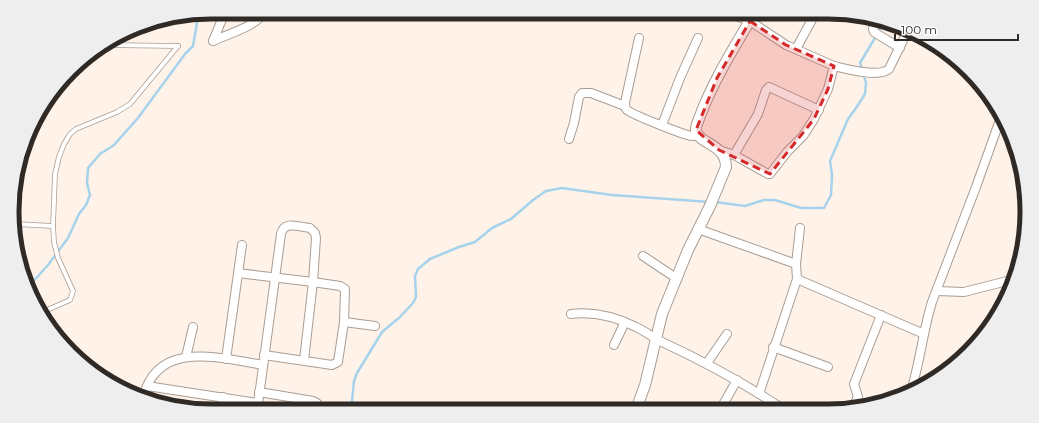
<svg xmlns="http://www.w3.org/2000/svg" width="1039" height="423" font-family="Montserrat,sans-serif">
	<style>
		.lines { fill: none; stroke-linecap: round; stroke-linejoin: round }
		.stream { stroke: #a6d3eb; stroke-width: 2.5 }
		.service-casing { stroke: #aa9d93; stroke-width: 5.5 }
		.minor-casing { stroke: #aa9d93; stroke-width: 10 }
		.tertiary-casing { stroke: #aa9d93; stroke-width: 12 }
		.service { stroke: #fff; stroke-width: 4 }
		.minor { stroke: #fff; stroke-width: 8 }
		.tertiary { stroke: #fff; stroke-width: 10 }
		.marked { fill: #d62828; fill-opacity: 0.2; stroke: #d62828; stroke-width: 3; stroke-dasharray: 8 5; stroke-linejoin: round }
		.rim { fill: none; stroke: #2f2a25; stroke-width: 5 }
	</style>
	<rect width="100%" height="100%" fill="#fef2e9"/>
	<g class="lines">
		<!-- stream -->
		<g class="stream">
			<path d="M715,202L745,206L764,200H775L801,208H824L831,195L832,175L830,161L848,119L856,108L865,94L866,83L860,63L885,21"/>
			<path d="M29,286L48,265L68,238L79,214L86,205L90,195L87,183L88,168L100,154L114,145L138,118L185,54L193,46L198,17L196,14"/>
			<path d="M351,411L354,381L357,373L382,332L400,317L413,303L416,297L415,276L418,269L430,259L459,247L475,242L492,228L511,219L533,200L546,191L562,188L612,195L710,202"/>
		</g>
		<defs>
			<g id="service">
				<path d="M108,45L178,46"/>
				<path d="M15,224L53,226"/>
				<path d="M40,313L70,300L73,291L58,258L54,242L53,226L55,174L59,157L64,144L70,134L76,129L117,112L130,104L178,46"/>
			</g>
			<g id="minor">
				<path d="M878,20L873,29L874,32L900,48"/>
				<path d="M639,38L626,98C625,102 624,107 627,110C633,115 684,135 692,136C696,136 696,136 699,135"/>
				<path d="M213,41C230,33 253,28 265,12"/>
				<path d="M213,41L225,12"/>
				<path d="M796,49L816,12"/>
				<path d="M834,66C847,69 879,78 889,69L907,32"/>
				<path d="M662,125L680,78L698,38"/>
				<path d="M569,139L574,123L579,97L582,93H591L625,106"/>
				<path d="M719,150L734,155L768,174H770L787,152L803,136L814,119L828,89L834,66L786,45L750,21L726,12"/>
				<path d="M734,155L758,114L766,90L769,87L819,110"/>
				<path d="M698,229L796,264L797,279L759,394"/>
				<path d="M643,256L676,278"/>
				<path d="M796,264L800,228"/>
				<path d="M238,273L313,282L340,286L345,289L344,322L338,362L332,365L264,355"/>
				<path d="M797,279L924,334"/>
				<path d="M937,291L964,292L1015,279"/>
				<path d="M571,314C594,311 616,317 636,327C645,331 652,337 660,341C703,361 744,383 783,409"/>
				<path d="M344,322L375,326"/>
				<path d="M614,345L625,322"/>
				<path d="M773,347L828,367"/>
				<path d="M186,357L193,327"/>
				<path d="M226,359L242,245"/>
				<path d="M707,363L727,334"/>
				<path d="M147,386L258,403"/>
				<path d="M911,391C920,362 923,331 932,302L976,187L1001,117"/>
				<path d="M259,392L313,401L317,403V411"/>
				<path d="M143,398C157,339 220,358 263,365"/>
				<path d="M852,409L858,397L854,384L881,315"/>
				<path d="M720,410L737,380"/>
				<path d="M222,411L223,397"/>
				<path d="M257,411L281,234C284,220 300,227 310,228L315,233L316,238L313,282L304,360"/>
			</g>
			<path id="tertiary" d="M636,410L645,385L662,314L688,250L710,206L726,167C726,144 699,144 696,131C695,126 699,120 700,116C714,79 735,46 755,12"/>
		</defs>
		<!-- service casing -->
		<use href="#service" class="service-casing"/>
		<!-- minor casing -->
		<use href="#minor" class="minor-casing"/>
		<!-- tertiary casing -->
		<use href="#tertiary" class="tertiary-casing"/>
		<!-- service -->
		<use href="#service" class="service"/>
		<!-- minor -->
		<use href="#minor" class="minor"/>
		<!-- tertiary -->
		<use href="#tertiary" class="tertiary"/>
	</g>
	<!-- marked area -->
	<path class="marked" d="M750,21L786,45L834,66L828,89L814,119L770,174L719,150L696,130L717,78Z"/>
	<!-- crop -->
	<path d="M0 0H1039V423H0ZM211 19H828A192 192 0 0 1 1020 211V212A192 192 0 0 1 828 404H211A192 192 0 0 1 19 212V211A192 192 0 0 1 211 19Z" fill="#eee" fill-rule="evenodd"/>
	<path class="rim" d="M211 19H828A192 192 0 0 1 1020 211V212A192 192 0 0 1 828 404H211A192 192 0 0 1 19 212V211A192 192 0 0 1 211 19Z"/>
	<!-- scale -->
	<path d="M895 34v6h123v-6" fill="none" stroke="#2f2a25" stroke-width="2"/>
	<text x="901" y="34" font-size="12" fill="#2f2a25" stroke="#ffffff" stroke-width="3" paint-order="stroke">100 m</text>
</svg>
